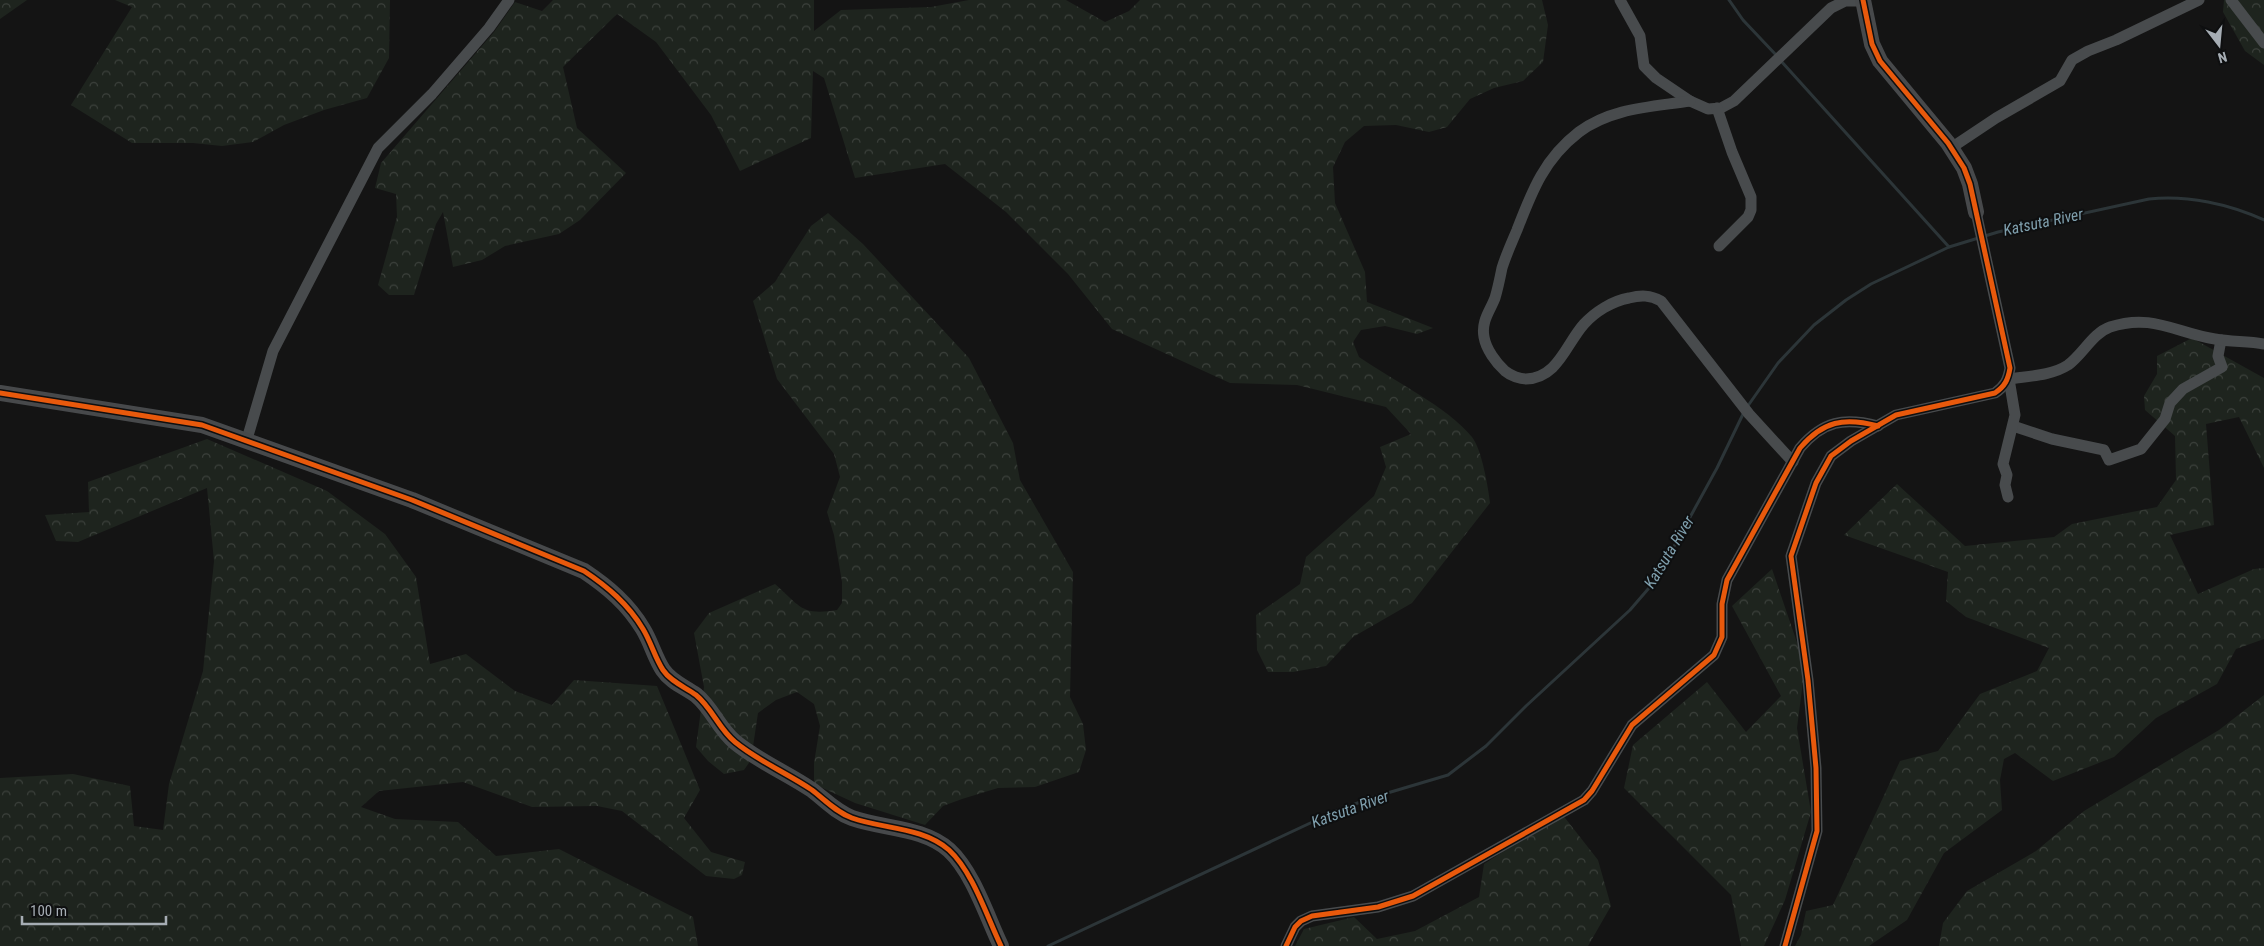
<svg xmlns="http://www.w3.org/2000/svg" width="2264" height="946" font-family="'Roboto Condensed',sans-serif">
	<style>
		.forest { fill: url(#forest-crowns) }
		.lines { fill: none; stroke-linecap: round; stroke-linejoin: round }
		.stream { stroke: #2c3538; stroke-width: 3 }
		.street { stroke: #484b4d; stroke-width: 11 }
		.secondary { stroke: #47494b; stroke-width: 16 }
		.cycleway-casing { stroke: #0e0f10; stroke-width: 8 }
		.cycleway { stroke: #e8590c; stroke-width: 5 }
		.labels { text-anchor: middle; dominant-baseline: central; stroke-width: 4; stroke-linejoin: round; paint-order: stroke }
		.water-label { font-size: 16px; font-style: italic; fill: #7f9fad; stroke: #0e0f10 }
	</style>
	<defs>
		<pattern id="forest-crowns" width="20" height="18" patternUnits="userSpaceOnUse" patternTransform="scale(1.25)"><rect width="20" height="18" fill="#1e241e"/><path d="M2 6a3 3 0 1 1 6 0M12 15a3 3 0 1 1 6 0" fill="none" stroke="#3c413c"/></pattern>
	</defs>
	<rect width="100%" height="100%" fill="#141414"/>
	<!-- forest -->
	<g class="forest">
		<path d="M0,0H27L0,19Z"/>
		<path d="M115,0H390L389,58L367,98L324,110L284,125L253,142L222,146L193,143H132L71,105L132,7Z"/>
		<path d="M553,0H814V31L841,10L931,7L969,0H1066L1105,22L1129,11L1140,0H1542L1548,25L1543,62L1523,81L1494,88L1470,99L1447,127L1429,132L1396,125L1364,126L1345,142L1333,167L1335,203L1365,272L1367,302L1433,328L1417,334L1385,326L1361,330L1353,342L1359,357C1392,380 1448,407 1472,437C1482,450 1488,487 1490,503L1412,603L1353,637L1326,666L1293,672H1268L1257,650L1256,615L1300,584L1306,557L1374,496L1386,467L1380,447L1411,434L1386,407L1297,385L1230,383L1112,329L1068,274L1006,212L945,164L855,178L824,78L813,71L811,138L740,171L711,115L656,42L617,14L563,67L577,128L626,173L580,220L559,234L505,246L482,260L453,267L443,212L436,224L414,295H389L378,285L397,217L396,194L375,188L381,163L494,32L515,2L542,11Z"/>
		<path d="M2224,0H2264V65L2245,51L2223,12Z"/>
		<path d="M828,213L863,244L969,358L1013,443L1020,480L1073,572L1070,697L1083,724L1086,750L1079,772L1035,787L998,788L962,799L943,806L925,825L855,803L814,784V763L820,726L814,704L797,692L776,700L758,713L751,760L744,770L724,774L708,761L696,747L704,687L694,633L709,613L775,584C800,606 801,616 837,610L842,603V582L834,535L827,512L840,477L834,454L777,379L753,301L775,282L811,226Z"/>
		<path d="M2192,338L2264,378V468L2239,417L2206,424L2214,525L2170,535L2198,594L2254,569L2264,568V639L2236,649L2217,684L2156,718L2114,757L2053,781L2015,753L2004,759L2000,780L2002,810L1944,853L1907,920L1869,946H1795L1801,935L1806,911L1833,905L1900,761L1938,751L1980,694L2037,671L2049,648L1966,617L1946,601L1948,572L1844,535L1897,484L1965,546L2054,537L2072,524L2157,507L2176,480L2175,436L2145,410L2144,396L2157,374V356Z"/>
		<path d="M207,439L327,491L385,534L416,577L430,664L466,654L515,691L552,705L574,680L657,686L700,790L684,818L711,852L745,862L742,875L734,879L706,876L622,811L597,806L532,807L463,782L379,791L361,807L395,819L458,822L496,856L559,849L693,917L698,946H0V778L73,774L130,786L134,826L163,830L169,784L203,671L214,561L207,488L78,542L56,541L45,515L89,512L88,482Z"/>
		<path d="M1772,569L1805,666L1797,728L1811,812L1785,900L1764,946H1741L1731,895L1624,788L1633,745L1707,682L1746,732L1781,696L1732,606Z"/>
		<path d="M2264,695V946H1939L1943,923L1967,891L2036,851L2084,811L2219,730Z"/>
		<path d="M1562,814L1598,860L1611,906L1588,946H1295L1304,929L1354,917L1377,939L1415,931L1479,897L1484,864Z"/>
	</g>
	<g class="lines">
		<!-- stream -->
		<g class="stream">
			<path d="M1729,0L1743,20L1777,56"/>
			<path d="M1781,61L1949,247"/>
			<path d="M1048,946L1336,811L1374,797L1448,775L1486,746L1526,706L1630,610L1655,581L1717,468L1745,410L1778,363L1814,325L1846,300L1871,284L1949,247L1998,232L2149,199C2188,195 2229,204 2264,220"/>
		</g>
		<!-- street -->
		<g class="street">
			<path d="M1620,0L1640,36L1644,66L1656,78L1690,101L1708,109L1721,108L1734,101L1831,8L1845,1H1863"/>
			<path d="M2231,0L2264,43"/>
			<path d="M1690,101C1651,107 1611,108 1579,132C1544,159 1532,191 1517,230C1512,242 1506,255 1502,268C1500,278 1498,288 1495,298C1490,311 1481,321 1484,337C1486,349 1496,363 1505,371C1511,376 1520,379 1526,379C1558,378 1566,344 1584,324C1595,312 1612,301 1629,298C1641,295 1650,295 1661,301L1749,414L1793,462"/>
			<path d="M1717,108L1732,152L1751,197V210L1748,217L1719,246"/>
			<path d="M1951,148L1996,118L2060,81L2072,60L2088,51L2116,40L2199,0"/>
			<path d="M2013,426L2052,439L2104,450L2109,460L2141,449L2165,419L2170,403L2183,389L2222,367L2218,356L2221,340"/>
			<path d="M247,439L273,351L378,148L432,94L489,28L509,0"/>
			<path d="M2008,497L2005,485L2007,475L2003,464L2015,415L2009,379C2028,376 2051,376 2068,365C2083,354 2093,333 2110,327C2152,313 2176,333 2215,339C2231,342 2248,341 2264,344"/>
			<path d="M1286,946L1295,927L1301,921L1312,916L1378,907L1413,896L1584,800L1592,791L1632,725L1714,655L1722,637V604L1727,580L1800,448C1823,421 1844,417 1878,426"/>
			<path d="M1785,946L1817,831L1816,768L1808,680L1791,556L1816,483L1831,456L1851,441L1896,415L1995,393C2005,386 2008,380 2010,368L1976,212"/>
		</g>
		<!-- secondary -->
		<g class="secondary">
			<path d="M1863,0L1872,44L1880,61L1948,143L1964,168L1970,184L1976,212"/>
			<path d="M0,393L202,425L412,500L584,571C608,587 628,604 643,629C651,642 655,658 663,670C671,682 685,687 696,695C712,708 719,729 735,742C758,761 787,773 812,790C825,800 836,812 852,818C883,829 923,827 949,850C973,872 987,917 1001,946"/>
		</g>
		<defs>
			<g id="cycleway">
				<path d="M0,393L202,425L412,500L584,571C608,587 628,604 643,629C651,642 655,658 663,670C671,682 685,687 696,695C712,708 719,729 735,742C758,761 787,773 812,790C825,800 836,812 852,818C883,829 923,827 949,850C973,872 987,917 1001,946"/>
				<path d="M1286,946L1295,927L1301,921L1312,916L1378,907L1413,896L1584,800L1592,791L1632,725L1714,655L1722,637V604L1727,580L1800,448C1823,421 1844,417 1878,426"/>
				<path d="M1785,946L1817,831L1816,768L1808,680L1791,556L1816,483L1831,456L1851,441L1896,415L1995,393C2005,386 2008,380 2010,368L1970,184L1964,168L1948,143L1880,61L1872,44L1863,0"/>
			</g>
		</defs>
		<!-- cycleway casing -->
		<use href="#cycleway" class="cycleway-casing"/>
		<!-- cycleway -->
		<use href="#cycleway" class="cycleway"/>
	</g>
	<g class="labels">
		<!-- water labels -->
		<g class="water-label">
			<text transform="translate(2043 222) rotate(-12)">Katsuta River</text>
			<text transform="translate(1669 552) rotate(-59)">Katsuta River</text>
			<text transform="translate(1350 809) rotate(-20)">Katsuta River</text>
		</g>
	</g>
	<!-- north arrow -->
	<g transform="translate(2219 45) rotate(164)" stroke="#0e0f10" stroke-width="4" paint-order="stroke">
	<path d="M0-4L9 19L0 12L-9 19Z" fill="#a6adb4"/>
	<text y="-8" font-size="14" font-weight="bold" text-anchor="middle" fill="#a6adb4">N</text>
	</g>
	<!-- scale -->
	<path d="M22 916v8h144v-8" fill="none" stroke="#a6adb4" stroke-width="2.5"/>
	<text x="30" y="916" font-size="15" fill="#a6adb4" stroke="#0e0f10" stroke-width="4" paint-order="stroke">100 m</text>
</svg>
